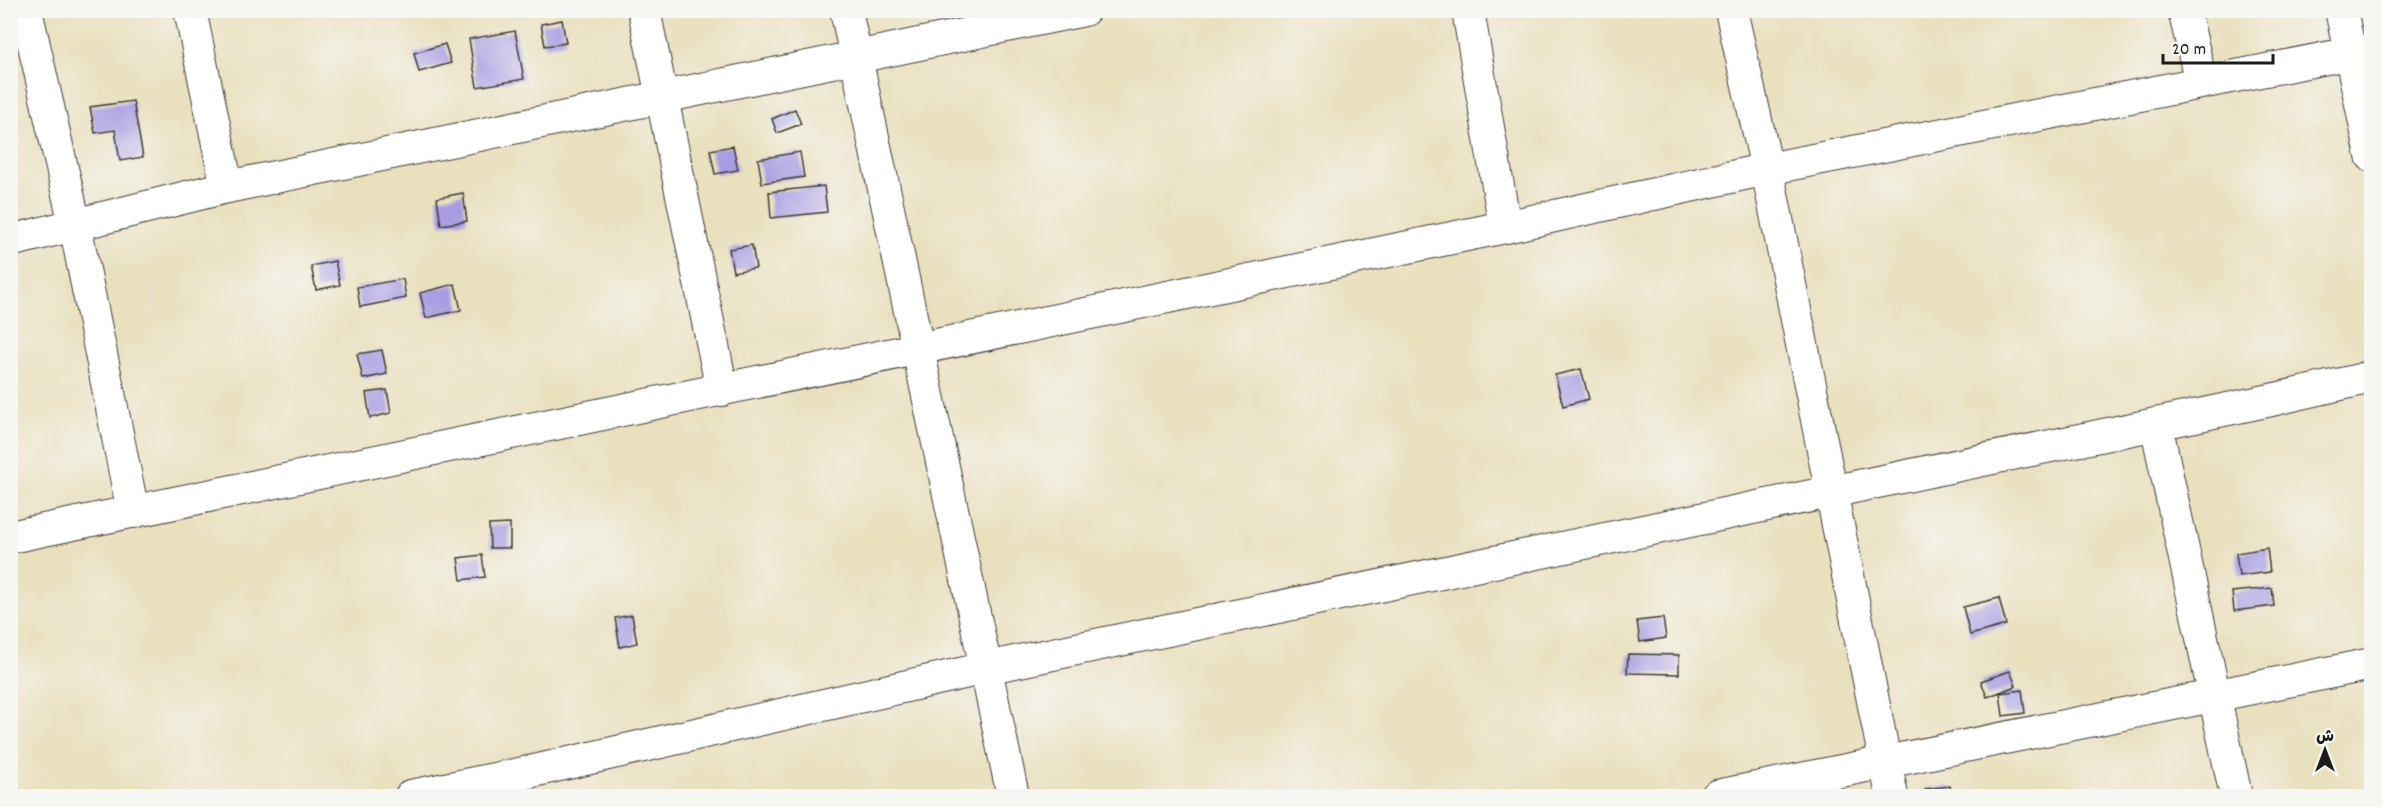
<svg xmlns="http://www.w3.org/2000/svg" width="2382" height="807" font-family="Dekko,'Playpen Sans Arabic',sans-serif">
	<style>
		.building { fill: #a89de2 }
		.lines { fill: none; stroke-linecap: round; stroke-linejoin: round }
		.minor-casing { stroke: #3b3934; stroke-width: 34 }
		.minor { stroke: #fff; stroke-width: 32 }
	</style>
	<rect width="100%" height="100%" fill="#f6f6f2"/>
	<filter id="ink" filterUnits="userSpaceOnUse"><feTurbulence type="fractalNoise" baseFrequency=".0167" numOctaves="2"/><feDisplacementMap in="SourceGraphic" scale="12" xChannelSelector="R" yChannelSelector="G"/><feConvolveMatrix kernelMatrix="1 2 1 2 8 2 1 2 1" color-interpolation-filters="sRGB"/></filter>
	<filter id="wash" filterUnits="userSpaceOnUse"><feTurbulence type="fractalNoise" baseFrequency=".008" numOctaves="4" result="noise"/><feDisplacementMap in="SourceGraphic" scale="24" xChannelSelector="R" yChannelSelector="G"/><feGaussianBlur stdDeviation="1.35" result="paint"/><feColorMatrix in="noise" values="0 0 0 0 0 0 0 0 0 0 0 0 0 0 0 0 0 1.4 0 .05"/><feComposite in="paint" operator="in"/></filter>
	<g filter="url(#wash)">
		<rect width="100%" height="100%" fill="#e9e0be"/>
		<g id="blocks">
			<!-- building -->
			<g class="building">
				<path d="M512,10H540V12L513,16Z"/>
				<path d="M562,20L566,43L545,46L541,24Z"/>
				<path d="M515,31L524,79L477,87L469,39Z"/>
				<path d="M445,44L451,63L419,72L414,53Z"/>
				<path d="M133,101L143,157L120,161L115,130L95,133L90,107Z"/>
				<path d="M795,109L801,124L777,133L772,119Z"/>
				<path d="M733,146L738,170L715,174L710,150Z"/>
				<path d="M800,152L804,177L762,183L758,159Z"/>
				<path d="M824,186L827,212L771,218L769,192Z"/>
				<path d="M463,193L467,221L441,225L437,198Z"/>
				<path d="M752,245L756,268L733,272L729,249Z"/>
				<path d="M335,261L340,285L316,290L311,266Z"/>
				<path d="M403,279L406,298L360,307L357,287Z"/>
				<path d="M455,284L461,310L426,318L420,293Z"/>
				<path d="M382,350L387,374L363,379L357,354Z"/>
				<path d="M1581,369L1589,399L1563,406L1555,375Z"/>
				<path d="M387,390L391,413L370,418L366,393Z"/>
				<path d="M510,524V548H490L489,525Z"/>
				<path d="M2267,548L2270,572L2239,576L2236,553Z"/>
				<path d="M482,555L485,577L461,580L458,558Z"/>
				<path d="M2272,588L2274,606L2234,611L2232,592Z"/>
				<path d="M1999,598L2006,625L1970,635L1963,607Z"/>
				<path d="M632,615L637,643L620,647L615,618Z"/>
				<path d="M1663,618L1666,638L1640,642L1637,621Z"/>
				<path d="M1628,654L1679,655V674L1627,673Z"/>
				<path d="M2010,671L2016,686L1987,697L1981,681Z"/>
				<path d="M2022,690L2025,713L2003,716L2000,693Z"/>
				<path d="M1950,786L1952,796H1926L1925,789Z"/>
			</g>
		</g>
	</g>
	<g filter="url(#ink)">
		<use href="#blocks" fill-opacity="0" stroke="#3b3934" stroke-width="1.5"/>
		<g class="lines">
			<defs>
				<g id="minor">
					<path d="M26,10L75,225L133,512"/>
					<path d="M190,10L227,187"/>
					<path d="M644,10L722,390"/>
					<path d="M846,10L1013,796"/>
					<path d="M1468,10L1505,227"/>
					<path d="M1731,10L1767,169L1892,796"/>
					<path d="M2184,10L2201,82"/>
					<path d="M2341,10L2372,156"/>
					<path d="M10,241L227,187L1084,10"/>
					<path d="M2156,424L2236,796"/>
					<path d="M10,537L1505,227L1767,169L2372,49"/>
					<path d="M411,796L529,772L986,668L2271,400L2372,377"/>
					<path d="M1717,796L2372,664"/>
				</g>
			</defs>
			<!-- minor casing -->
			<use href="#minor" class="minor-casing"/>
			<!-- minor -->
			<use href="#minor" class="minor"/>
		</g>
	</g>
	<!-- margin -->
	<rect width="2382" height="807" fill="none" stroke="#f6f6f2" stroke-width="36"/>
	<!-- north arrow -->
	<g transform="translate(2325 750)" stroke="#f6f6f2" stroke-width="4.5" paint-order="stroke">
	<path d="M0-4.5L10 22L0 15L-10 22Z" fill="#1c1c1c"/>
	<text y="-9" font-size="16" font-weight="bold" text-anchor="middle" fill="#1c1c1c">ش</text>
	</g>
	<!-- scale -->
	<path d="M2163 54v9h110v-9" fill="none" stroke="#1c1c1c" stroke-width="3"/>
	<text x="2172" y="54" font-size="18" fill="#1c1c1c" stroke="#f6f6f2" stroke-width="4.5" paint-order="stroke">20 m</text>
</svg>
